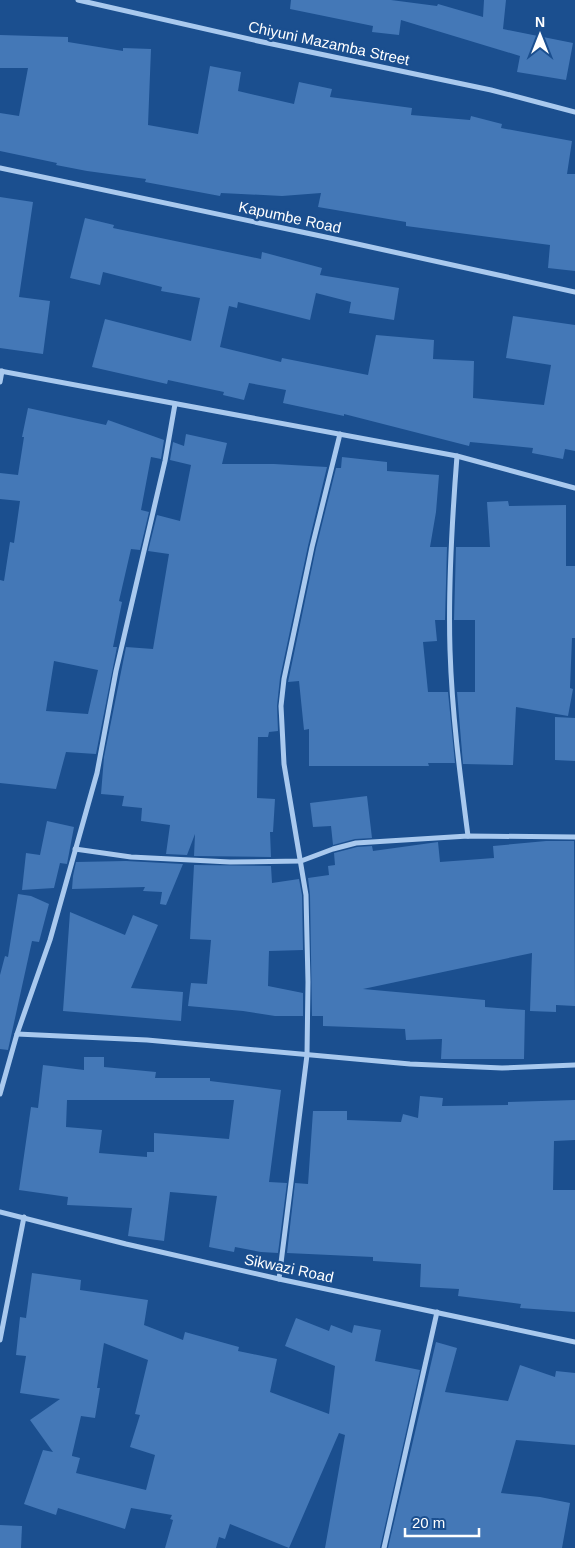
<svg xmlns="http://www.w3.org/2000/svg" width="575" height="1548" font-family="Helvetica,sans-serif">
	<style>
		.building { fill: #4478b7; fill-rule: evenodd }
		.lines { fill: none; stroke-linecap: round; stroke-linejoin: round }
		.minor { stroke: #a9c9ee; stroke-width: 5 }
		.labels { text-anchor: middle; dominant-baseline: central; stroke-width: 5; stroke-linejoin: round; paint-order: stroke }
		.street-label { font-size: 15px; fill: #fff; stroke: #1b4f8f }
	</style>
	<rect width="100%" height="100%" fill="#1b4f8f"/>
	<!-- building -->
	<g class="building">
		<path d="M291,0H391L437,6L438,4L483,17L484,0H506L503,29L573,43L566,80L517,72L520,56L401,20L399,35L372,32L373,26L290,9Z"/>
		<path d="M0,35L68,37V42L123,51V48L151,49L148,125L198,134L210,66L241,72L238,91L294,104L299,82L332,89L330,97L412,108L411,115L470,120L471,116L502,124L501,128L572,141L567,174H575V271L548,268L550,245L406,226V222L318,207L321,193L282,196L221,193L220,196L145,182L146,179L87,171L56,165L57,163L0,151V113L19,116L28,68H0Z"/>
		<path d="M0,197L33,202L19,297L50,301L43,354L0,348Z"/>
		<path d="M85,218L114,225L113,228L261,259L262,252L322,268L320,275L399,288L394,320L349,313L351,302L316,293L310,320L238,302L237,308L229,306L220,347L281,362L282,358L368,375L376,335L434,340L433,359L474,361L473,398L544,405L551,365L506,358L513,316L575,325V451L565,449L563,459L532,453L533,448L470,442L469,446L344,414V416L283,403L286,390L249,383L244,400L223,395L224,392L168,380L167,384L92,367L105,319L191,341L200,298L161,291L162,287L103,272L100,285L70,278Z"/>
		<path d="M28,408L106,425L108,420L164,440L161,459L151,457L141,510L149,512L140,550L131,549L119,601L122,602L113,647H117L96,754L66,752L56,789L0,783V580L4,581L10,542L14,543L20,501L0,499V473L18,475L24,437H22ZM54,661L98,670L88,714L46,711Z"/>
		<path d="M186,434L227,443L222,464H274L327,467L308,546L280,678L277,706L278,731L269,732L268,737H258L257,798L275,799L273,832H270L271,857L194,856L195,834L187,855L166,854L170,825L141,821L142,808L122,806L124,796L101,794L104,757L126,647L153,649L169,554L148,551L157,515L180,521L191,465L170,460L173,442L184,446Z"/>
		<path d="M342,457L387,462V471L439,475L436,512L430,547H447L445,620H435L437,641L423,642L428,692H448L455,763H428L429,766H309V729L304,730L299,681L288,682L316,548L336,468H341Z"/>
		<path d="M508,501L509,506L566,505V566H575V638H572L570,688L573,689L568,716L516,707L513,765L463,764L457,692H475V620H454L456,547H490L487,502Z"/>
		<path d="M555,717L575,718V761L555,760Z"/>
		<path d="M367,796L372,838L355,839L333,845L331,826L313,827L310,803Z"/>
		<path d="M47,821L74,827L67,864L60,863L54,888L22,890L26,853L40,855Z"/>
		<path d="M546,841H574L575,1006L556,1005V1012L530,1011L532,953L363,989L485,1000V1007L525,1010L524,1059H441L442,1039L406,1040L405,1029L323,1026V1016H312L310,895L308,878L329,875L328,866L335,865L334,853L357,847L372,846L373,851L438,842L440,862L494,858L493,846Z"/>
		<path d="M126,861L183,864L166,905L160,904L162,892L143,891L145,887L72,889L73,876L76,862Z"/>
		<path d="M194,865L271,866L272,883L299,879L302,895L303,950L269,951L268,986L303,993V1016H275L243,1011L188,1006L191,983L207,984L211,940L190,939Z"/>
		<path d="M18,894L31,896L49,904L39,942L32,941L8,1050L0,1049V975L5,956L8,957Z"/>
		<path d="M70,912L125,935L133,915L158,925L131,988L183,992L181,1021L63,1011Z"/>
		<path d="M84,1057H104V1067L156,1072L155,1078H210V1081L281,1090L269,1182L287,1183L278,1253L261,1252L235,1247L234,1252L209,1247L217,1196L170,1192L164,1241L128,1236L132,1208L67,1205L68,1197L19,1190L31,1107L38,1108L43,1065L84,1070ZM67,1100H234L229,1139L154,1133V1152H147V1157L99,1153L102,1130L66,1127Z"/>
		<path d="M420,1096L443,1098L442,1106L508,1105V1102L575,1100V1140L554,1141L553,1190H575V1312L520,1308L521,1304L458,1296L459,1289L420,1287L421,1264L373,1261V1257L287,1253L295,1183L308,1184L313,1111H347V1120L401,1122L403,1114L418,1118Z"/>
		<path d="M32,1273L81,1280L80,1290L148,1300L144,1325L183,1340L185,1332L239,1347L238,1351L277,1359L270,1392L329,1414L335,1366L285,1346L296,1318L329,1331L331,1325L352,1333L354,1325L381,1330L375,1361L420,1370L380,1548H325L345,1435L339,1433L289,1548L230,1524L225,1539L219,1537L216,1548H165L173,1520L170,1519L172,1515L131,1508L125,1529L58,1508L56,1515L24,1504L43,1450L53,1452L30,1420L60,1399L20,1393L26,1356L16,1355L20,1317L26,1318ZM104,1343L148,1360L135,1414L140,1415L130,1447L155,1455L146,1490L76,1473L80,1458L72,1456V1455L81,1416L95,1418L100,1388H97Z"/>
		<path d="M436,1342L457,1348L445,1392L508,1401L520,1365L555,1377L556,1371L575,1373V1445L516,1440L501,1493L540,1497L570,1503L562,1548H388Z"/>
		<path d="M0,1525L22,1526L21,1548H0Z"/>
	</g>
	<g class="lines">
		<!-- minor -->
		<g class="minor">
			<path d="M78,0L258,41L491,90L575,112"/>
			<path d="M0,168L330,238L575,292"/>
			<path d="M0,371L457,456L575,488"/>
			<path d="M0,382L2,371"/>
			<path d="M457,456C452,520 448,586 450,650C452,713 460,775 468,836"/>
			<path d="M75,849L131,857L230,862L301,861L333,849L356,843L468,836L575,837"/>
			<path d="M17,1034L147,1040L410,1064L502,1068L575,1065"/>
			<path d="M0,1094L17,1034L50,940L97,773L116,671L165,461L175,404"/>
			<path d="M0,1212L126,1244L279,1279L575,1342"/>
			<path d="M279,1279L307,1055L308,982L306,895L284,764L281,706L284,679L312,547L340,434"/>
			<path d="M0,1340L24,1217"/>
			<path d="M384,1548L437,1312"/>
		</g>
	</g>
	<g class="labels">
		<!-- street labels -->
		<g class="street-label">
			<text transform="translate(329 43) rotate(12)">Chiyuni Mazamba Street</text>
			<text transform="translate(290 217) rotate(12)">Kapumbe Road</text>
			<text transform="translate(289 1268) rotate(12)">Sikwazi Road</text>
		</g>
	</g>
	<!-- north arrow -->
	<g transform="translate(540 35)" stroke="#1b4f8f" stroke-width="4" paint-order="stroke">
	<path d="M0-4L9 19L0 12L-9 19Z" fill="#ffffff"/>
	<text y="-8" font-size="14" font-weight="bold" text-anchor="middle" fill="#ffffff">N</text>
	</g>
	<!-- scale -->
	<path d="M405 1528v8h74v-8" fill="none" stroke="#ffffff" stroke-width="2.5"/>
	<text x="412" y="1528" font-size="15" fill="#ffffff" stroke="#1b4f8f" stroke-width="4" paint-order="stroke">20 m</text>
</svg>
